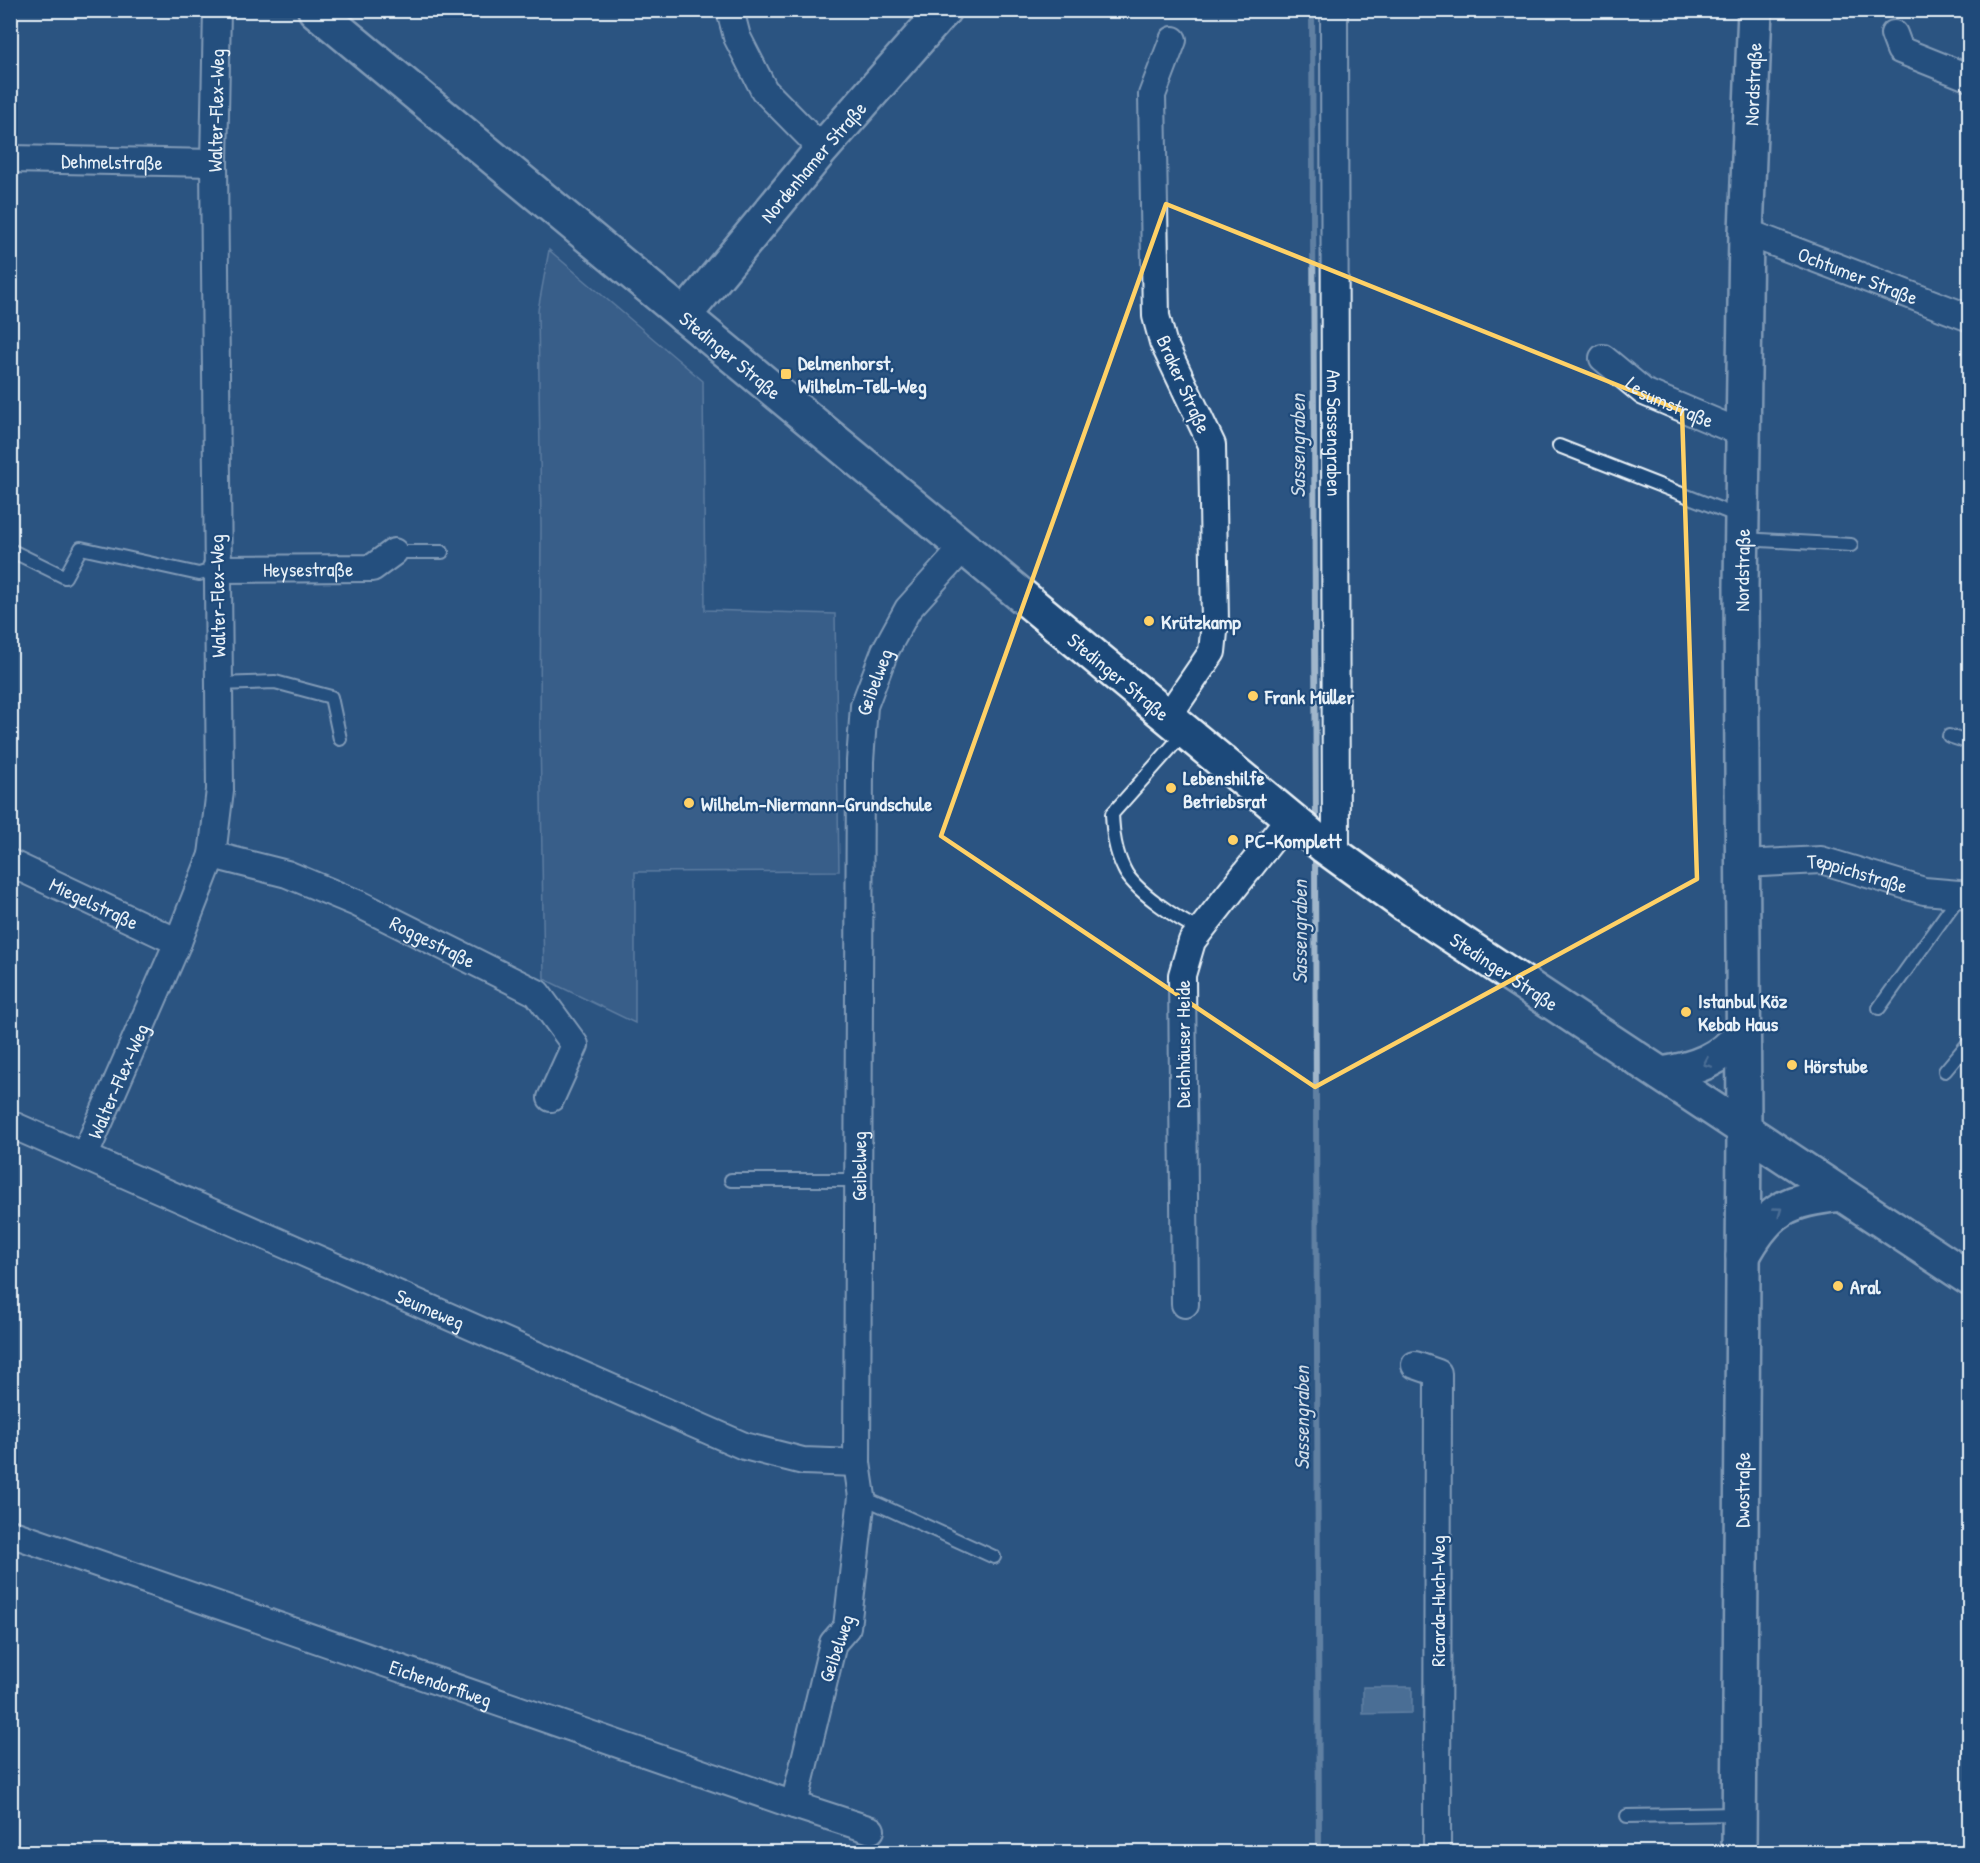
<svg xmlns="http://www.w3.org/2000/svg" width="1980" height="1863" font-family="'Patrick Hand',sans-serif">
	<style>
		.green { fill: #476b93; stroke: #98aec6; stroke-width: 1.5 }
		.water { fill: #708ead; stroke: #a0b6cb; stroke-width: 1.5 }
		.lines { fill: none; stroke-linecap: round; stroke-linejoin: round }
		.stream { stroke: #a0b6cb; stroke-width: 6 }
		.lane-casing { stroke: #e8f1f8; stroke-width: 16 }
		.street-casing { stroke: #e8f1f8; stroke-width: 30 }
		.secondary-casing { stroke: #e8f1f8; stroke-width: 38 }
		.lane { stroke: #1f4a7a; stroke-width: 12 }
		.street { stroke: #1f4a7a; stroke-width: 26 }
		.secondary { stroke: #1f4a7a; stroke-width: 33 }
		.oneway { stroke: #6f8dac }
		.marked { fill: none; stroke: #ffd166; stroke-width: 4.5; stroke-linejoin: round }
		.poi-dot { fill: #ffd166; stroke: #1f4a7a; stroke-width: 2 }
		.labels { text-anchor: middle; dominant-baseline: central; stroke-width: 4.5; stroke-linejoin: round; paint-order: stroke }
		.street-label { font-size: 20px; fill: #e8f1f8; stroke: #1f4a7a }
		.poi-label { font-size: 20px; font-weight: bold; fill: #e8f1f8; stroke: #1f4a7a; text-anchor: start }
		.water-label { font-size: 21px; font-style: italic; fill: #d0dde9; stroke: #1f4a7a }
	</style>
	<rect width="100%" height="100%" fill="#2b5482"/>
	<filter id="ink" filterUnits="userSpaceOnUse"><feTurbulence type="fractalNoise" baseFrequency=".0167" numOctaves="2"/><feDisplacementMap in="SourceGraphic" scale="12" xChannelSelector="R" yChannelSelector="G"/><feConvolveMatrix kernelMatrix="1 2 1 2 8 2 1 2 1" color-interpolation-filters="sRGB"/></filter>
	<g filter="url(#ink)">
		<!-- green -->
		<path class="green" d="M549,250L703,381L705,610L835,614L839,871L635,872V1023L544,979L540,733L541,526L538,310Z"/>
		<!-- water -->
		<path class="water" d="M1363,1687H1412V1713L1363,1714Z"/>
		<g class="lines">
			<!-- stream -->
			<g class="stream">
				<path d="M1312,10L1316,826"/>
				<path d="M1315,854L1319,1852"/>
			</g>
			<defs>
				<g id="lane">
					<path d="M1559,446L1738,516"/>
					<path d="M1743,539L1851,545"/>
					<path d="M10,550L65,577L81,548L199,574L216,569"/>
					<path d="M394,552H442"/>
					<path d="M218,684L275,682L331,697L340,739"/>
					<path d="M1184,733L1112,814C1113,834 1115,851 1124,869C1133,890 1179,920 1200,930"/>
					<path d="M1949,736L1970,743"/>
					<path d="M1879,1008L1960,895"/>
					<path d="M1945,1071L1970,1041"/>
					<path d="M731,1180H858"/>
					<path d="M862,1497L994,1557"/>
					<path d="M1627,1816L1737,1814"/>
				</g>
				<g id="street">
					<path d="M730,10L737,37L764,90L822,149"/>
					<path id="s1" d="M1334,10L1336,856"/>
					<path d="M1894,34L1900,50L1970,78"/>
					<path id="s2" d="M10,159L214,163"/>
					<path id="s3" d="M1746,232L1970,318"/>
					<path id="s4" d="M1603,358L1644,392L1744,434"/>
					<path id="s5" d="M216,569L372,568L394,552"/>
					<path d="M1167,718L1212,652L1215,622L1212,445L1163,342L1156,316L1152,95L1173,40"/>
					<path id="s6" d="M212,855L287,874L359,904L537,993L575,1045L551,1098"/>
					<path id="s7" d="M10,863L178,942"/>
					<path id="s8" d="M1743,864L1821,860L1924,891L1970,895"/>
					<path id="s9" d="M10,1124L744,1446L803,1461L857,1463"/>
					<path id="s10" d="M85,1155L178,942L212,855L220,790L214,163L217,10"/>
					<path d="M1185,1304L1182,975L1192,941L1289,818"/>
					<path d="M1415,1365L1438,1373L1437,1852"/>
					<path id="s11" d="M10,1533L794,1805L871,1830"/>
					<path id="s12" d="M794,1805L833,1643L847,1627L862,1497L857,1463L860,761L864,706L885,651L908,609L963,548"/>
				</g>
				<g id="secondary">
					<path id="s13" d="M315,10L1325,847L1405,905L1970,1279"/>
					<path id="s14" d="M684,316L822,149L944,10"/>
					<path d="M1661,1074C1696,1069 1720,1060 1743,1033"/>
					<path d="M1743,1256C1769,1208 1788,1200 1841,1194"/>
					<path id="s15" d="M1739,1852L1744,1129L1741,586L1746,232L1755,10"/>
				</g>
			</defs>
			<!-- lane casing -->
			<use href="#lane" class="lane-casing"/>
			<!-- street casing -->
			<use href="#street" class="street-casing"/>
			<!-- secondary casing -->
			<use href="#secondary" class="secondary-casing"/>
			<!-- lane -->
			<use href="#lane" class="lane"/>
			<!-- street -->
			<use href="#street" class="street"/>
			<!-- secondary -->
			<use href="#secondary" class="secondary"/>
		</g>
		<!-- one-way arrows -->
		<defs><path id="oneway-chevron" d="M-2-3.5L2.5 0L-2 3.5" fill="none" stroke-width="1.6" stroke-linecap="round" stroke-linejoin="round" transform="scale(1.5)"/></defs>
		<g class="oneway">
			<use href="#oneway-chevron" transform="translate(1707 1063) rotate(156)"/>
			<use href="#oneway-chevron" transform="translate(1778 1211) rotate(-36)"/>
		</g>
	</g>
	<!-- marked area -->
	<path d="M0 0H1980V1863H0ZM1166,204L1682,411L1697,879L1315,1087L941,836Z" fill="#2b5482" fill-opacity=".55" fill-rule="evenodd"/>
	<path class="marked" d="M1166,204L1682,411L1697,879L1315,1087L941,836Z"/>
	<!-- markers -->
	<g class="poi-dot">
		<rect x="780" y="368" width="12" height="12" rx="3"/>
		<circle cx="1149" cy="621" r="6"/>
		<circle cx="1253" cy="696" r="6"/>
		<circle cx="1171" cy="788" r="6"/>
		<circle cx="689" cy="803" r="6"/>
		<circle cx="1233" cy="840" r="6"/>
		<circle cx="1686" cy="1012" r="6"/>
		<circle cx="1792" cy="1065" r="6"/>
		<circle cx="1838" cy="1286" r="6"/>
	</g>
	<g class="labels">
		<!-- street labels -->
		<g class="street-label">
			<text stroke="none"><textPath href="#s15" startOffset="1768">Nordstraße</textPath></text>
			<text stroke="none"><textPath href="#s10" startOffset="1071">Walter-Flex-Weg</textPath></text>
			<text stroke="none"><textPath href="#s2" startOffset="102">Dehmelstraße</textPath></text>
			<text stroke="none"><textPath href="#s14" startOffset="201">Nordenhamer Straße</textPath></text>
			<text stroke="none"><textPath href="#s3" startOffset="120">Ochtumer Straße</textPath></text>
			<text stroke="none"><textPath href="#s13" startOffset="540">Stedinger Straße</textPath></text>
			<text transform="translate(1184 384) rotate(66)">Braker Straße</text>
			<text stroke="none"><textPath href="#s4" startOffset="81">Lesumstraße</textPath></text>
			<text stroke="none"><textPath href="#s1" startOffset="423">Am Sassengraben</textPath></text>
			<text stroke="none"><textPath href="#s5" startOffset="92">Heysestraße</textPath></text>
			<text stroke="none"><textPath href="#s15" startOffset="1282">Nordstraße</textPath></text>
			<text transform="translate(217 596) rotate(-91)">Walter-Flex-Weg</text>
			<text stroke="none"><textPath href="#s13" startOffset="1044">Stedinger Straße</textPath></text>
			<text stroke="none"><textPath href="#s12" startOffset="1136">Geibelweg</textPath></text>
			<text stroke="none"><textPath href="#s8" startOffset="116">Teppichstraße</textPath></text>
			<text stroke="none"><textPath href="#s7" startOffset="93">Miegelstraße</textPath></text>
			<text stroke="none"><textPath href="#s6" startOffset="238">Roggestraße</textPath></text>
			<text stroke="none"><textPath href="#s13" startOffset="1530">Stedinger Straße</textPath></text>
			<text transform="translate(1182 1044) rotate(-90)">Deichhäuser Heide</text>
			<text stroke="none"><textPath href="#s10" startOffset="81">Walter-Flex-Weg</textPath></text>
			<text stroke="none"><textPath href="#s12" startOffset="650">Geibelweg</textPath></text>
			<text stroke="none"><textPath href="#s9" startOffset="459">Seumeweg</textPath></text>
			<text stroke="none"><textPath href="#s15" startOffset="362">Dwostraße</textPath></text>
			<text transform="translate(1437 1601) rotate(-90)">Ricarda-Huch-Weg</text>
			<text transform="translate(836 1648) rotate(-71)">Geibelweg</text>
			<text stroke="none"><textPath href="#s11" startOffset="456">Eichendorffweg</textPath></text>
		</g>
		<!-- poi labels -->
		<g class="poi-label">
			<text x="798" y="362">Delmenhorst,<tspan x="798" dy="23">Wilhelm-Tell-Weg</tspan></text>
			<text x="1161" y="621">Krützkamp</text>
			<text x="1265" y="696">Frank Müller</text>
			<text x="1183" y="777">Lebenshilfe<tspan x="1183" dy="23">Betriebsrat</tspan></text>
			<text x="701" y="803">Wilhelm-Niermann-Grundschule</text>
			<text x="1245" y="840">PC-Komplett</text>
			<text x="1698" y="1000">Istanbul Köz<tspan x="1698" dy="23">Kebab Haus</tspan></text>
			<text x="1804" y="1065">Hörstube</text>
			<text x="1850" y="1286">Aral</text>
		</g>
		<!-- water labels -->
		<g class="water-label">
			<text transform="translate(1297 446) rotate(-90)">Sassengraben</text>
			<text transform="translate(1299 932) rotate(-90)">Sassengraben</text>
			<text transform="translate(1301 1418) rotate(-90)">Sassengraben</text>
		</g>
	</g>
	<!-- margin -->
	<rect width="1980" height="1863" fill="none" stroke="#1f4a7a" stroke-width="36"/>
	<rect x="18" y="18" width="1944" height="1827" fill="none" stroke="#e8f1f8" stroke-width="2" filter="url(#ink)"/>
</svg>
